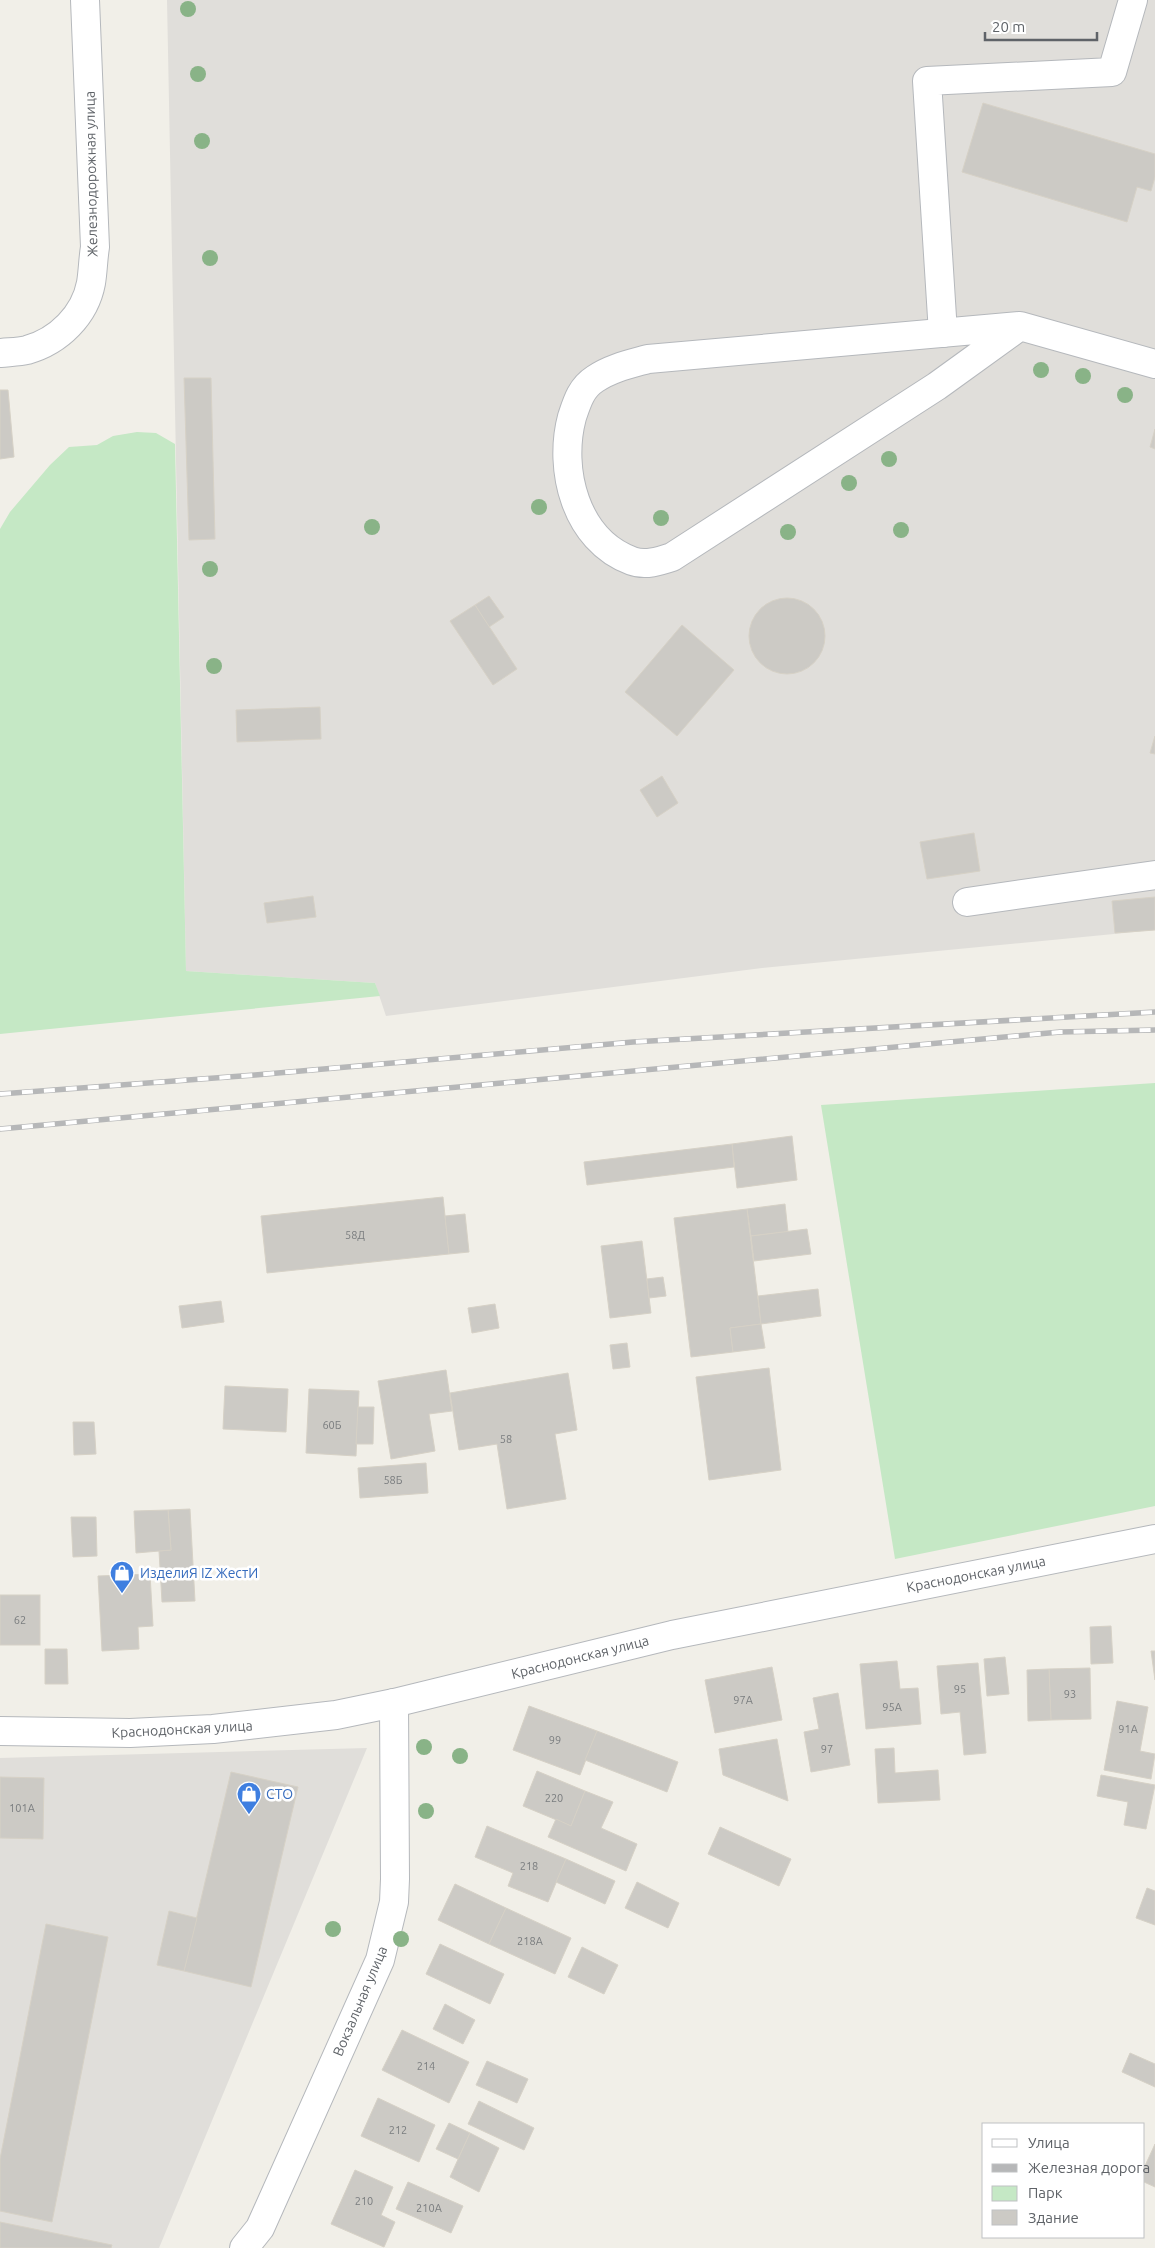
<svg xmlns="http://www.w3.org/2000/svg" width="1155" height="2248" font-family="Ubuntu,sans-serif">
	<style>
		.industrial { fill: #e0deda }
		.green { fill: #c5e8c5 }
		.building { fill: #cccac5; stroke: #d6d1c6 }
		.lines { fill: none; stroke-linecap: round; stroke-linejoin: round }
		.minor-casing { stroke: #b5b8bc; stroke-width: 30 }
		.minor { stroke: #fff; stroke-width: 28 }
		.rail-casing { stroke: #b6b7b8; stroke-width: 5.5 }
		.rail { stroke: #fff; stroke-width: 4; stroke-dasharray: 11; stroke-linecap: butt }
		.tree { fill: #89b387 }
		.labels { text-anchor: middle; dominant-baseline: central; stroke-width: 5; stroke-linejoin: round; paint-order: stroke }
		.number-label { font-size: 11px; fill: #7a7d7f }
		.street-label { font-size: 14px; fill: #5f6368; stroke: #fff }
		.shop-label { font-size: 14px; fill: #366cbe; stroke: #fff; text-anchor: start }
	</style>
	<rect width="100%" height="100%" fill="#f1efe8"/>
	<!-- industrial -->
	<g class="industrial">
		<path d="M167,0H1155V930L762,968L386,1016L375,983L186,971Z"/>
		<path d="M367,1748L159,2248H0V1758Z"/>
	</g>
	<!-- green -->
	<g class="green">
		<path d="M137,432L156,433L175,444L186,971L375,983L380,996L0,1034V529L10,512L50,465L69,447L97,445L113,436Z"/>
		<path d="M1155,1083V1506L895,1559L821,1105Z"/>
	</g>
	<!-- building -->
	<g class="building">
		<path d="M983,103L1155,154V177L1151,191L1137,187L1127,222L962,172Z"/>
		<path d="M184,378H211L215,539L189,540Z"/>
		<path d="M0,390H8L14,457L0,459Z"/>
		<path d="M1155,429V449L1150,447Z"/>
		<path d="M489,596L504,617L489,627L475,605Z"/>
		<circle cx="787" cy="636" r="38"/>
		<path d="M475,605L517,669L493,685L450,621Z"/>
		<path d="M682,625L734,670L677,736L625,692Z"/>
		<path d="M320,707L321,739L237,742L236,710Z"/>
		<path d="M1155,736V754L1150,753Z"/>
		<path d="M662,776L678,803L657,817L640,790Z"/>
		<path d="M974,833L980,871L927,879L920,842Z"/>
		<path d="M313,896L316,917L267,923L264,903Z"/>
		<path d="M1155,897V930L1115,933L1112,901Z"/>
		<path d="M792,1136L797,1180L737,1188L732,1144Z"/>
		<path d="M732,1144L734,1167L587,1185L584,1162Z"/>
		<path d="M443,1197L449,1254L267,1273L261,1216Z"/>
		<path d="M785,1204L788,1232L751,1236L747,1209Z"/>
		<path d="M747,1209L761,1324L730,1328L733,1352L691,1357L674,1218Z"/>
		<path d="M465,1214L469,1252L449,1254L445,1216Z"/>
		<path d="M807,1229L811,1254L754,1261L751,1236Z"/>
		<path d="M642,1241L651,1313L610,1318L601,1246Z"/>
		<path d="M663,1277L666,1296L649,1298L647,1279Z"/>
		<path d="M818,1289L821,1316L761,1324L758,1296Z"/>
		<path d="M221,1301L224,1322L182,1328L179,1306Z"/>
		<path d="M495,1304L499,1328L472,1333L468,1308Z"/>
		<path d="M761,1324L765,1348L733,1352L730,1328Z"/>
		<path d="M627,1343L630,1367L613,1369L610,1345Z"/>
		<path d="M769,1368L781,1470L709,1480L696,1377Z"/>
		<path d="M446,1370L452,1411L429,1414L435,1451L391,1459L378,1381Z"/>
		<path d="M568,1373L577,1430L555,1434L566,1499L507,1509L497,1444L459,1450L450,1393Z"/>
		<path d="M225,1386L288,1389L286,1432L223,1429Z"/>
		<path d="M309,1389L359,1391L356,1456L306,1453Z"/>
		<path d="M358,1407H374L373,1444H356Z"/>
		<path d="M73,1422H94L96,1454L74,1455Z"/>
		<path d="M426,1463L428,1493L360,1498L358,1468Z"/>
		<path d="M190,1509L195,1601L162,1602L159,1551L171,1550L168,1510Z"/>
		<path d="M168,1510L171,1550L136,1553L134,1511Z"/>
		<path d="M71,1517H96L97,1556L73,1557Z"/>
		<path d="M150,1574L153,1626L138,1627L139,1649L102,1651L98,1576Z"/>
		<rect x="0" y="1595" width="40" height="50"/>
		<path d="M1111,1626L1113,1663L1091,1664L1090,1627Z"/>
		<path d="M45,1649H67L68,1684H45Z"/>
		<path d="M1151,1651H1155V1680Z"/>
		<path d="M1005,1657L1009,1694L987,1696L984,1659Z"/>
		<path d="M897,1661L900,1689L918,1688L921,1724L866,1729L860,1664Z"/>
		<path d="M978,1663L986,1753L964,1755L960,1712L941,1714L937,1666Z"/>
		<path d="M772,1667L782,1720L715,1733L705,1680Z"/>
		<path d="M1090,1668L1091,1719L1051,1720L1049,1669Z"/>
		<path d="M1049,1669L1051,1720L1028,1721L1027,1670Z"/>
		<path d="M838,1693L850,1765L811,1772L804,1732L819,1729L813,1698Z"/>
		<path d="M1117,1701L1148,1707L1140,1751L1155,1754L1151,1779L1104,1770Z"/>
		<path d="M529,1706L597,1731L580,1775L513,1750Z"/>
		<path d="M597,1731L678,1762L667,1792L585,1760Z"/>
		<path d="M777,1739L788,1801L723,1775L719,1749Z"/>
		<path d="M894,1748L895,1773L938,1770L940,1800L878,1803L875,1749Z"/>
		<path d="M537,1771L585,1791L571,1826L523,1806Z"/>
		<path d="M231,1772L298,1787L251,1987L184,1971Z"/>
		<path d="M1101,1775L1155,1785L1146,1829L1124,1825L1128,1802L1097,1796Z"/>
		<path d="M0,1777L44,1778L43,1839L0,1838Z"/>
		<path d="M585,1791L613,1802L601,1828L637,1844L626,1871L548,1837L556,1819L571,1826Z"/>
		<path d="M487,1826L566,1859L548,1902L508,1886L513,1873L475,1857Z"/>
		<path d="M720,1827L791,1859L779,1886L708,1854Z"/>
		<path d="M566,1859L615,1881L605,1904L556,1882Z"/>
		<path d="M637,1882L679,1903L668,1928L625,1908Z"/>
		<path d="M455,1884L506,1908L489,1944L438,1920Z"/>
		<path d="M1147,1888L1155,1891V1925L1136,1918Z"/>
		<path d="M506,1908L571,1938L555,1974L489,1944Z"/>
		<path d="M169,1911L197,1918L184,1971L157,1965Z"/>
		<path d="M46,1924L108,1937L52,2222L0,2211V2159Z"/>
		<path d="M440,1944L504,1974L490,2004L426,1974Z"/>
		<path d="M582,1947L618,1965L604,1994L568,1977Z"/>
		<path d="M445,2004L475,2020L463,2044L433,2029Z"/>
		<path d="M402,2030L469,2062L449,2103L382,2070Z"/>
		<path d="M1130,2053L1155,2064V2087L1122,2072Z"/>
		<path d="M487,2061L528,2079L517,2103L476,2085Z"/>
		<path d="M378,2098L435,2125L419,2162L361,2136Z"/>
		<path d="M479,2101L534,2128L524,2150L468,2124Z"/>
		<path d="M449,2123L470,2133L458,2159L436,2149Z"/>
		<path d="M470,2133L499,2148L479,2192L450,2177Z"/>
		<path d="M1155,2144V2187L1144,2182V2168Z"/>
		<path d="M355,2170L393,2187L381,2215L395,2222L384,2247L331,2224Z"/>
		<path d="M408,2182L463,2206L451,2233L396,2209Z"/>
		<path d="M0,2222L112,2245L111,2248H0Z"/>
	</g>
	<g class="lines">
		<defs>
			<g id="minor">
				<path d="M1020,326L937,386L672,557C660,561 645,566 632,561C575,540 558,469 572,417C577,402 581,388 595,379C611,368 630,364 648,359L1020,326L1155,364"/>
				<path d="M943,333L927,81L1112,72L1133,0"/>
				<path d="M0,353C9,352 19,352 27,350C59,341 85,315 91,283C93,271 93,259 95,247L85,0"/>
				<path d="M967,902L1155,875"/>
				<path d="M0,1731L130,1733L213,1729L336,1715L394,1703L672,1635L1155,1539"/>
				<path d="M244,2248L260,2228L380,1960L394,1902L395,1879L394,1703"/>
			</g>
		</defs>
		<!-- minor casing -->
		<use href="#minor" class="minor-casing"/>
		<!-- minor -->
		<use href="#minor" class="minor"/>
		<defs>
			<g id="rail">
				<path d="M0,1094L255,1075L633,1042L1155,1012"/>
				<path d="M0,1129L1060,1032L1155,1030"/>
			</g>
		</defs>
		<!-- rail casing -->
		<use href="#rail" class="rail-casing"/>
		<!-- rail -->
		<use href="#rail" class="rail"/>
	</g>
	<!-- trees -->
	<g class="tree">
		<circle cx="188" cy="9" r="8"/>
		<circle cx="198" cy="74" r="8"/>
		<circle cx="202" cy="141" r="8"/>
		<circle cx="210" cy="258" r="8"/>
		<circle cx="1041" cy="370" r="8"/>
		<circle cx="1083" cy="376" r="8"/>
		<circle cx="1125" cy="395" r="8"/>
		<circle cx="889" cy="459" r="8"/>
		<circle cx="849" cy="483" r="8"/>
		<circle cx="539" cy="507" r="8"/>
		<circle cx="661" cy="518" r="8"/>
		<circle cx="372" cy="527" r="8"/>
		<circle cx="901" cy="530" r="8"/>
		<circle cx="788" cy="532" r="8"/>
		<circle cx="210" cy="569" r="8"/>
		<circle cx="214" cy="666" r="8"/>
		<circle cx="424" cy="1747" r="8"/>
		<circle cx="460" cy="1756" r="8"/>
		<circle cx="426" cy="1811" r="8"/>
		<circle cx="333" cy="1929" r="8"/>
		<circle cx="401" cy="1939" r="8"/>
	</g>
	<!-- icons -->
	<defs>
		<symbol id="shop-pin" viewBox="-11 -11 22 30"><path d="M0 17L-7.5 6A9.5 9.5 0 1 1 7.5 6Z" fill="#3f7fe0" stroke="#fff"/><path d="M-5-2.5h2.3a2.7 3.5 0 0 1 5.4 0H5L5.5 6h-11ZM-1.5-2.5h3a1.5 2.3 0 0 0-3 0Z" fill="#fff"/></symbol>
	</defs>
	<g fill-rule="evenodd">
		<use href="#shop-pin" x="108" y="1559" width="28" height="38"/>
		<use href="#shop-pin" x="235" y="1780" width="28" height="38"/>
	</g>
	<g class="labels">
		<!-- number labels -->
		<g class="number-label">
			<text x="355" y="1235">58Д</text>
			<text x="332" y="1425">60Б</text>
			<text x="506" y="1439">58</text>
			<text x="393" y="1480">58Б</text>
			<text x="20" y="1620">62</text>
			<text x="960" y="1689">95</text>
			<text x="1070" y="1694">93</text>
			<text x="743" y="1700">97А</text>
			<text x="892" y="1707">95А</text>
			<text x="1128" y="1729">91А</text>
			<text x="555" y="1740">99</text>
			<text x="827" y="1749">97</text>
			<text x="554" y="1798">220</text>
			<text x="22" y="1808">101А</text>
			<text x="529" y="1866">218</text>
			<text x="530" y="1941">218А</text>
			<text x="426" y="2066">214</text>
			<text x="398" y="2130">212</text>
			<text x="364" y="2201">210</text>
			<text x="429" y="2208">210А</text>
		</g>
		<!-- street labels -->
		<g class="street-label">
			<text transform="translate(91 174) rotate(-91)">Железнодорожная улица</text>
			<text transform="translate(976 1574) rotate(-11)">Краснодонская улица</text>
			<text transform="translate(580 1657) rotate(-14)">Краснодонская улица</text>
			<text transform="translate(182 1729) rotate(-3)">Краснодонская улица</text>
			<text transform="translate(360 2001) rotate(-67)">Вокзальная улица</text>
		</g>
		<!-- shop labels -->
		<g class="shop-label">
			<text x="140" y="1573">ИзделиЯ IZ ЖестИ</text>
			<text x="266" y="1794">СТО</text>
		</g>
	</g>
	<!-- legend -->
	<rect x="982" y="2123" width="162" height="115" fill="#ffffff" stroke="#bfc1c3"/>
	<rect x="992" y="2139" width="25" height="8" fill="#ffffff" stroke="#bfc1c3"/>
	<text x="1028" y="2148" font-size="15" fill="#5f6368">Улица</text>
	<rect x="992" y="2164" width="25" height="8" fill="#b6b7b8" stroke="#bfc1c3"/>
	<text x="1028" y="2173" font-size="15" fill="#5f6368">Железная дорога</text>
	<rect x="992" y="2186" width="25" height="15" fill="#c5e8c5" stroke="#bfc1c3"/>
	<text x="1028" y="2198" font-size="15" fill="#5f6368">Парк</text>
	<rect x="992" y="2210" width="25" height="15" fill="#cccac5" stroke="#bfc1c3"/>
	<text x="1028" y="2223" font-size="15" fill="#5f6368">Здание</text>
	<!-- scale -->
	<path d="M985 32v8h112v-8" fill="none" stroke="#5f6368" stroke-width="2.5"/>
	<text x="992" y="32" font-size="15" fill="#5f6368" stroke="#ffffff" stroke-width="4" paint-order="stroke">20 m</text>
</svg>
